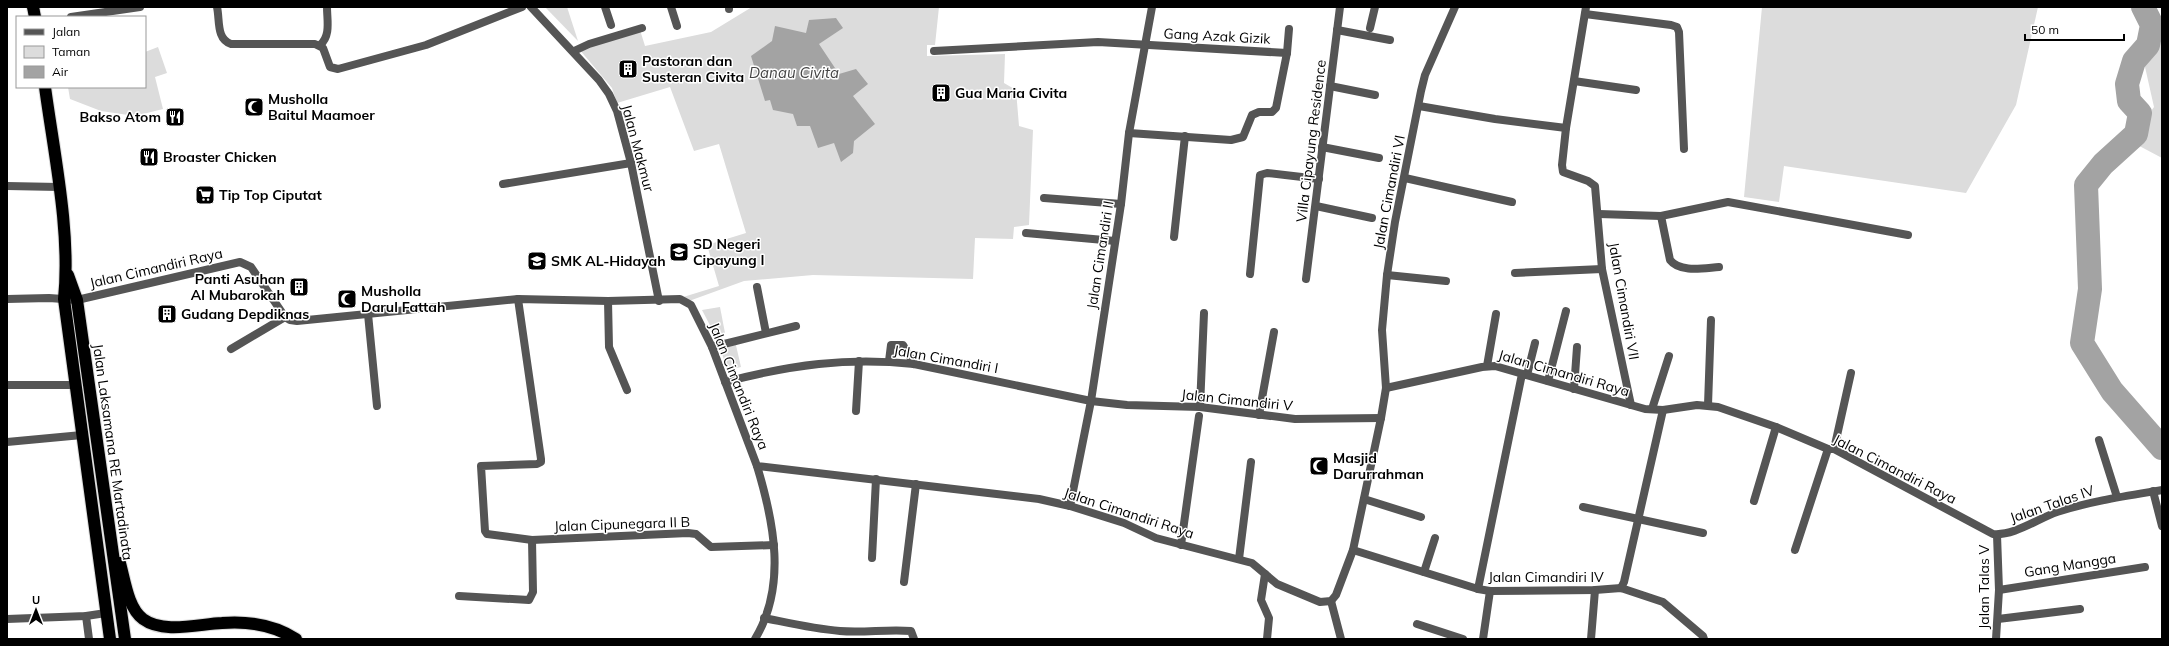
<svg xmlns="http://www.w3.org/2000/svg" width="2169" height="646" font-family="Mulish,sans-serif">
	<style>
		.green { fill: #dcdcdc }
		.water { fill: #a3a3a3 }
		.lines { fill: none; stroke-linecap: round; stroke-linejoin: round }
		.river { stroke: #a3a3a3; stroke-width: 24 }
		.highway-casing { stroke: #dbdbdb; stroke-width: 14 }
		.street { stroke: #555; stroke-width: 8 }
		.highway { stroke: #000; stroke-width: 12 }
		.labels { text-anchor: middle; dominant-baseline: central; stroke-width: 3; stroke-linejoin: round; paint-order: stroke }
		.street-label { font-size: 14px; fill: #000; stroke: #fff }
		.poi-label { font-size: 14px; font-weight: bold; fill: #000; stroke: #fff; text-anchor: start }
		.water-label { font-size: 15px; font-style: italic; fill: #444; stroke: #fff }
	</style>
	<rect width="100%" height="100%" fill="#fff"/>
	<!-- green -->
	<g class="green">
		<path d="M545,7H567L578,41Z"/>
		<path d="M752,7H939L935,45H927V56L1005,54L1004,83L1016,90L1019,126L1033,130L1029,225L1014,227L1013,239L975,238L973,279L813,275L744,281L689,301L680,298L719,286L707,245L746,233L719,144L694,151L670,87L617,103L612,88L579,49L640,30L645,46L711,32Z"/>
		<path d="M1762,7H2038L2016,105L1966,193L1784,166L1779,202L1744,197Z"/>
		<path d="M2162,24V158L2130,141L2154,107L2143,58Z"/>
		<path d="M158,47L167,73L155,77L163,109L135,116L101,111L70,99L68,87H145V52Z"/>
		<path d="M720,307L725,333L715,335L702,310Z"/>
		<path d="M735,341L741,367L728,370L720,349Z"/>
	</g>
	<!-- water -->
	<path class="water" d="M836,18L843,28L819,44L839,74L856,69L868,84L853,96L875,124L854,141L853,153L841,162L834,143L818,148L810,126H797L793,114L773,110L770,100L765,101L751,56L772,41L775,26L806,33L809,20Z"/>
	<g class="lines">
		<!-- river -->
		<path class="river" d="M2143,7L2152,25L2148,45L2134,61L2127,84L2129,101L2140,113L2136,134L2103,164L2086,185L2090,289L2082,343L2112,391L2162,448"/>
		<defs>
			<g id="highway">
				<path d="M33,7L35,17"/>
				<path d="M45,87C54,154 71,232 64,299L110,639"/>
				<path d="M68,275L77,300L125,639"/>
				<path d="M120,563C125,581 128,608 143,619C163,634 199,624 222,623C248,621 274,625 296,639"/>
			</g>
		</defs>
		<!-- highway casing -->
		<use href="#highway" class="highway-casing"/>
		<!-- street -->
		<g class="street">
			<path d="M217,7C220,20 216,39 231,44H315L323,48L330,67L338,69L426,45L522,7"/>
			<path d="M531,7L599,80L609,94L617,111L631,163L659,301"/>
			<path d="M605,7L611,25"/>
			<path d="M671,7L677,26"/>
			<path d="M729,7V9"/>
			<path d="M1586,7L1566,128L1562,165L1563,172L1588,181L1595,186L1602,269L1631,405"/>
			<path d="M1585,14L1671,25L1677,27L1679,32L1684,149"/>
			<path d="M71,17L140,7"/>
			<path d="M1370,28L1375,7"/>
			<path d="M1337,30L1390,40"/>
			<path d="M320,45C331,36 327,20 327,7"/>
			<path d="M574,51L589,44L642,28"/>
			<path d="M934,51L1098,42L1287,53"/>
			<path d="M1574,81L1636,90"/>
			<path d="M1330,86L1375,95"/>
			<path d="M1419,106L1495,119L1566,128"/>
			<path d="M1129,133L1231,140L1243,137L1252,115L1259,112H1272L1276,108L1287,53L1289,29"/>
			<path d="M1322,147L1379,158"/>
			<path d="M1405,178L1512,202"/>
			<path d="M503,184L631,163"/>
			<path d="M7,186L59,187"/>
			<path d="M1044,198L1121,204"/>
			<path d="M1316,206L1372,218"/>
			<path d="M1599,214L1661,216L1728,202L1908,235"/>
			<path d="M1661,216L1670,260C1680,273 1704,268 1719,267"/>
			<path d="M1026,233L1115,241"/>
			<path d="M1174,237L1185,136"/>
			<path d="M1515,273L1602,269"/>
			<path d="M1250,274L1260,175L1267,173L1319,179"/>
			<path d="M1387,275L1446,281"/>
			<path d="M1306,279L1340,7"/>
			<path d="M757,287L766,333"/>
			<path d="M7,299L49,298L77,300L240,262L251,267L285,317L290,320L297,321L518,299L608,301L680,299L691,305L712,347L757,466L988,493L1039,499L1070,506L1124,523L1156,538L1252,563L1277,584L1320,602L1331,601L1336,595L1353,550L1381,418L1386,388L1382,330L1387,275L1395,222L1421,91L1425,75L1455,7"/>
			<path d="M518,299L541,459V462L537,464L481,466L485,531L487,534L532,540L688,533L696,534L711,547L774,545"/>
			<path d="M608,301L609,347L627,390"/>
			<path d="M368,314L377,406"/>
			<path d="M712,347L796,326"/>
			<path d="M231,349L285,317"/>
			<path d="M889,361L891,345H903L914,364"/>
			<path d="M1487,366L1496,314"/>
			<path d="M1527,375L1535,343"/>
			<path d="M1548,381L1566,311"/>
			<path d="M725,382C791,365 846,357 914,364L1091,401L1127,405L1200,407L1295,419L1381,418"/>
			<path d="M7,385H75"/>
			<path d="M1386,388L1482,367L1495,366L1645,409L1663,410L1697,405L1718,407L1776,427L1828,449H1834L1993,534C2014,536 2037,519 2057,512C2091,501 2126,496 2162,490"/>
			<path d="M1574,389L1577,347"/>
			<path d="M1708,405L1711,320"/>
			<path d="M1200,407L1204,313"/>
			<path d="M1652,409L1669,356"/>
			<path d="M856,411L859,361"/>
			<path d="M1259,415L1274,332"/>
			<path d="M2099,440L2117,497"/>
			<path d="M7,442L82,435"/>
			<path d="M1834,449L1851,373"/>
			<path d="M2153,491L2162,526"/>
			<path d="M1364,499L1421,517"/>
			<path d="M1754,501L1776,427"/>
			<path d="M1070,506L1091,401L1121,204L1129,133L1152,7"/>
			<path d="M1583,507L1703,533"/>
			<path d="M1181,545L1199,416"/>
			<path d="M1353,550L1478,589L1490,591L1595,590L1621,588L1663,602L1703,636L1704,639"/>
			<path d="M1795,550L1828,449"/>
			<path d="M872,558L876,479"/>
			<path d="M1239,559L1251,462"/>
			<path d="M1424,572L1435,538"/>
			<path d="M1265,574L1261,600L1269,618L1267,639"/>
			<path d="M904,582L916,484"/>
			<path d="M1621,588L1624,582L1663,410"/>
			<path d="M1478,589L1522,374"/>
			<path d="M1999,590L2145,567"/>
			<path d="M459,596L529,600L533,592L532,540"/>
			<path d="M1331,601L1341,639"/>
			<path d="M86,616L89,639"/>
			<path d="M764,618C789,623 814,629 840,631C864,633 887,629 911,631L914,639"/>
			<path d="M7,619L86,616L106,613"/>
			<path d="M1998,619L2080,609"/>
			<path d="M1417,624L1463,639"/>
			<path d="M755,639C787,586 774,522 757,466"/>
			<path d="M1483,639L1490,591"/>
			<path d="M1591,639L1595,590"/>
			<path d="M1996,639L1999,590L1997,535"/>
		</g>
		<!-- highway -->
		<use href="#highway" class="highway"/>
	</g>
	<!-- icons -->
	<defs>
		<symbol id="building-square" viewBox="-11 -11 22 22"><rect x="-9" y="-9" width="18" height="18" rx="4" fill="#000" stroke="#fff"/><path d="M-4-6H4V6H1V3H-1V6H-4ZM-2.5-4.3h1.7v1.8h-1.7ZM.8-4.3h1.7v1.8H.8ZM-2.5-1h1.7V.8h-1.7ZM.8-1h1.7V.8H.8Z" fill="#fff"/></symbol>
		<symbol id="mosque-square" viewBox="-11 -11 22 22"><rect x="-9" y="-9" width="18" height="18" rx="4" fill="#000" stroke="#fff"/><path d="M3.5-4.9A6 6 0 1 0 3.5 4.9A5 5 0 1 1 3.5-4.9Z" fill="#fff"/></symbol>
		<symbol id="restaurant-square" viewBox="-11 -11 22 22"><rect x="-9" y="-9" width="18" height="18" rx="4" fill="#000" stroke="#fff"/><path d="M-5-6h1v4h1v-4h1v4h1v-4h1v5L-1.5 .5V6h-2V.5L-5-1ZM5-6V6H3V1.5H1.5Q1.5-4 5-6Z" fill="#fff"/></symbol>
		<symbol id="supermarket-square" viewBox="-11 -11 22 22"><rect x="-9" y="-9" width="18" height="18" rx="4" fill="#000" stroke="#fff"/><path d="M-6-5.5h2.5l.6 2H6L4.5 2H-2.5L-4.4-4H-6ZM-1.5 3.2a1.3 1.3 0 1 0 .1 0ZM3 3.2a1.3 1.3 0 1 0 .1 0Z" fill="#fff"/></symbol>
		<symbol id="school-square" viewBox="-11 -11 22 22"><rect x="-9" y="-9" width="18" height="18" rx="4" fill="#000" stroke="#fff"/><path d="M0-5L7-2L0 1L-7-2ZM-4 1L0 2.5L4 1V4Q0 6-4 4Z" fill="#fff"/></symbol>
	</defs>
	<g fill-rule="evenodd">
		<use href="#building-square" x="617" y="58" width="22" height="22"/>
		<use href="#building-square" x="930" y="82" width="22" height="22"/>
		<use href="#mosque-square" x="243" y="96" width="22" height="22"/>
		<use href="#restaurant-square" x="164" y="106" width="22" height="22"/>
		<use href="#restaurant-square" x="138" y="146" width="22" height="22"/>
		<use href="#supermarket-square" x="194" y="184" width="22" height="22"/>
		<use href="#school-square" x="668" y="241" width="22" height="22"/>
		<use href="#school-square" x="526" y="250" width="22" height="22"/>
		<use href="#building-square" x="288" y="276" width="22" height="22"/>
		<use href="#mosque-square" x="336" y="288" width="22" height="22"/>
		<use href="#building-square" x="156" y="303" width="22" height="22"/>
		<use href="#mosque-square" x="1308" y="455" width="22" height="22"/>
	</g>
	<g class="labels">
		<!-- street labels -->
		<g class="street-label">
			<text transform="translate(1217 36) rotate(3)">Gang Azak Gizik</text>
			<text transform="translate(1311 141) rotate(-83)">Villa Cipayung Residence</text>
			<text transform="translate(638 148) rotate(75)">Jalan Makmur</text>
			<text transform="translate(1389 192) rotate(-79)">Jalan Cimandiri VI</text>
			<text transform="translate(1100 255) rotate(-81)">Jalan Cimandiri II</text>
			<text transform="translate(156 268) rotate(-13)">Jalan Cimandiri Raya</text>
			<text transform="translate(1624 301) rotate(80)">Jalan Cimandiri VII</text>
			<text transform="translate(946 359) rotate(10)">Jalan Cimandiri I</text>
			<text transform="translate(1564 373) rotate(16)">Jalan Cimandiri Raya</text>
			<text transform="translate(739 386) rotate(68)">Jalan Cimandiri Raya</text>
			<text transform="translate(1237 400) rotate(6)">Jalan Cimandiri V</text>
			<text transform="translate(113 452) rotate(82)">Jalan Laksamana RE Martadinata</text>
			<text transform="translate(1895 469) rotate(27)">Jalan Cimandiri Raya</text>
			<text transform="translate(2052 504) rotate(-19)">Jalan Talas IV</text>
			<text transform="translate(1129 513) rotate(18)">Jalan Cimandiri Raya</text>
			<text transform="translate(622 524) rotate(-2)">Jalan Cipunegara II B</text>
			<text transform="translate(2070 565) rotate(-9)">Gang Mangga</text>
			<text x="1546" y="577">Jalan Cimandiri IV</text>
			<text transform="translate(1984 587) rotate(-90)">Jalan Talas V</text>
		</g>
		<!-- poi labels -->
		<g class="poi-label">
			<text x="642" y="61">Pastoran dan<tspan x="642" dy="16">Susteran Civita</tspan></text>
			<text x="955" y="93">Gua Maria Civita</text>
			<text x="268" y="99">Musholla<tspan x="268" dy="16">Baitul Maamoer</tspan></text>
			<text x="161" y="117" text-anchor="end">Bakso Atom</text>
			<text x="163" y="157">Broaster Chicken</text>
			<text x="219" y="195">Tip Top Ciputat</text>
			<text x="693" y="244">SD Negeri<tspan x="693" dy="16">Cipayung I</tspan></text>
			<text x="551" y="261">SMK AL-Hidayah</text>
			<text x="285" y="279" text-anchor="end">Panti Asuhan<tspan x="285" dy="16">Al Mubarokah</tspan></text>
			<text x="361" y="291">Musholla<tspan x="361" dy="16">Darul Fattah</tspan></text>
			<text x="181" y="314">Gudang Depdiknas</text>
			<text x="1333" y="458">Masjid<tspan x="1333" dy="16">Darurrahman</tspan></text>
		</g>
		<!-- water labels -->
		<g class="water-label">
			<text x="794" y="72">Danau Civita</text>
		</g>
	</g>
	<!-- border -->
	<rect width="2169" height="646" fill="none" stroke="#000000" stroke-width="16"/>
	<!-- legend -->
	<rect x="16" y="16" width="130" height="72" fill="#ffffff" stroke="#999999"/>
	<rect x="24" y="29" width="20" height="6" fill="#555555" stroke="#999999"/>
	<text x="52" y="36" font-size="12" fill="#000000">Jalan</text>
	<rect x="24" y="46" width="20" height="12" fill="#dcdcdc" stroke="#999999"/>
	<text x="52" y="56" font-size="12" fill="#000000">Taman</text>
	<rect x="24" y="66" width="20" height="12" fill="#a3a3a3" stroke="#999999"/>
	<text x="52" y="76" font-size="12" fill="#000000">Air</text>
	<!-- north arrow -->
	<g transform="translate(36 610)" stroke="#ffffff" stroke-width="3" paint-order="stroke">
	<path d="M0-3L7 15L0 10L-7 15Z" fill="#000000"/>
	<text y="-6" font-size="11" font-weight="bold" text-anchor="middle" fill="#000000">U</text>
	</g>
	<!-- scale -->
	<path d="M2025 34v6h99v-6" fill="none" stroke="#000000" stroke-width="2"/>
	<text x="2031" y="34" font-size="12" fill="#000000" stroke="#ffffff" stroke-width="3" paint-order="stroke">50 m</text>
</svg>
